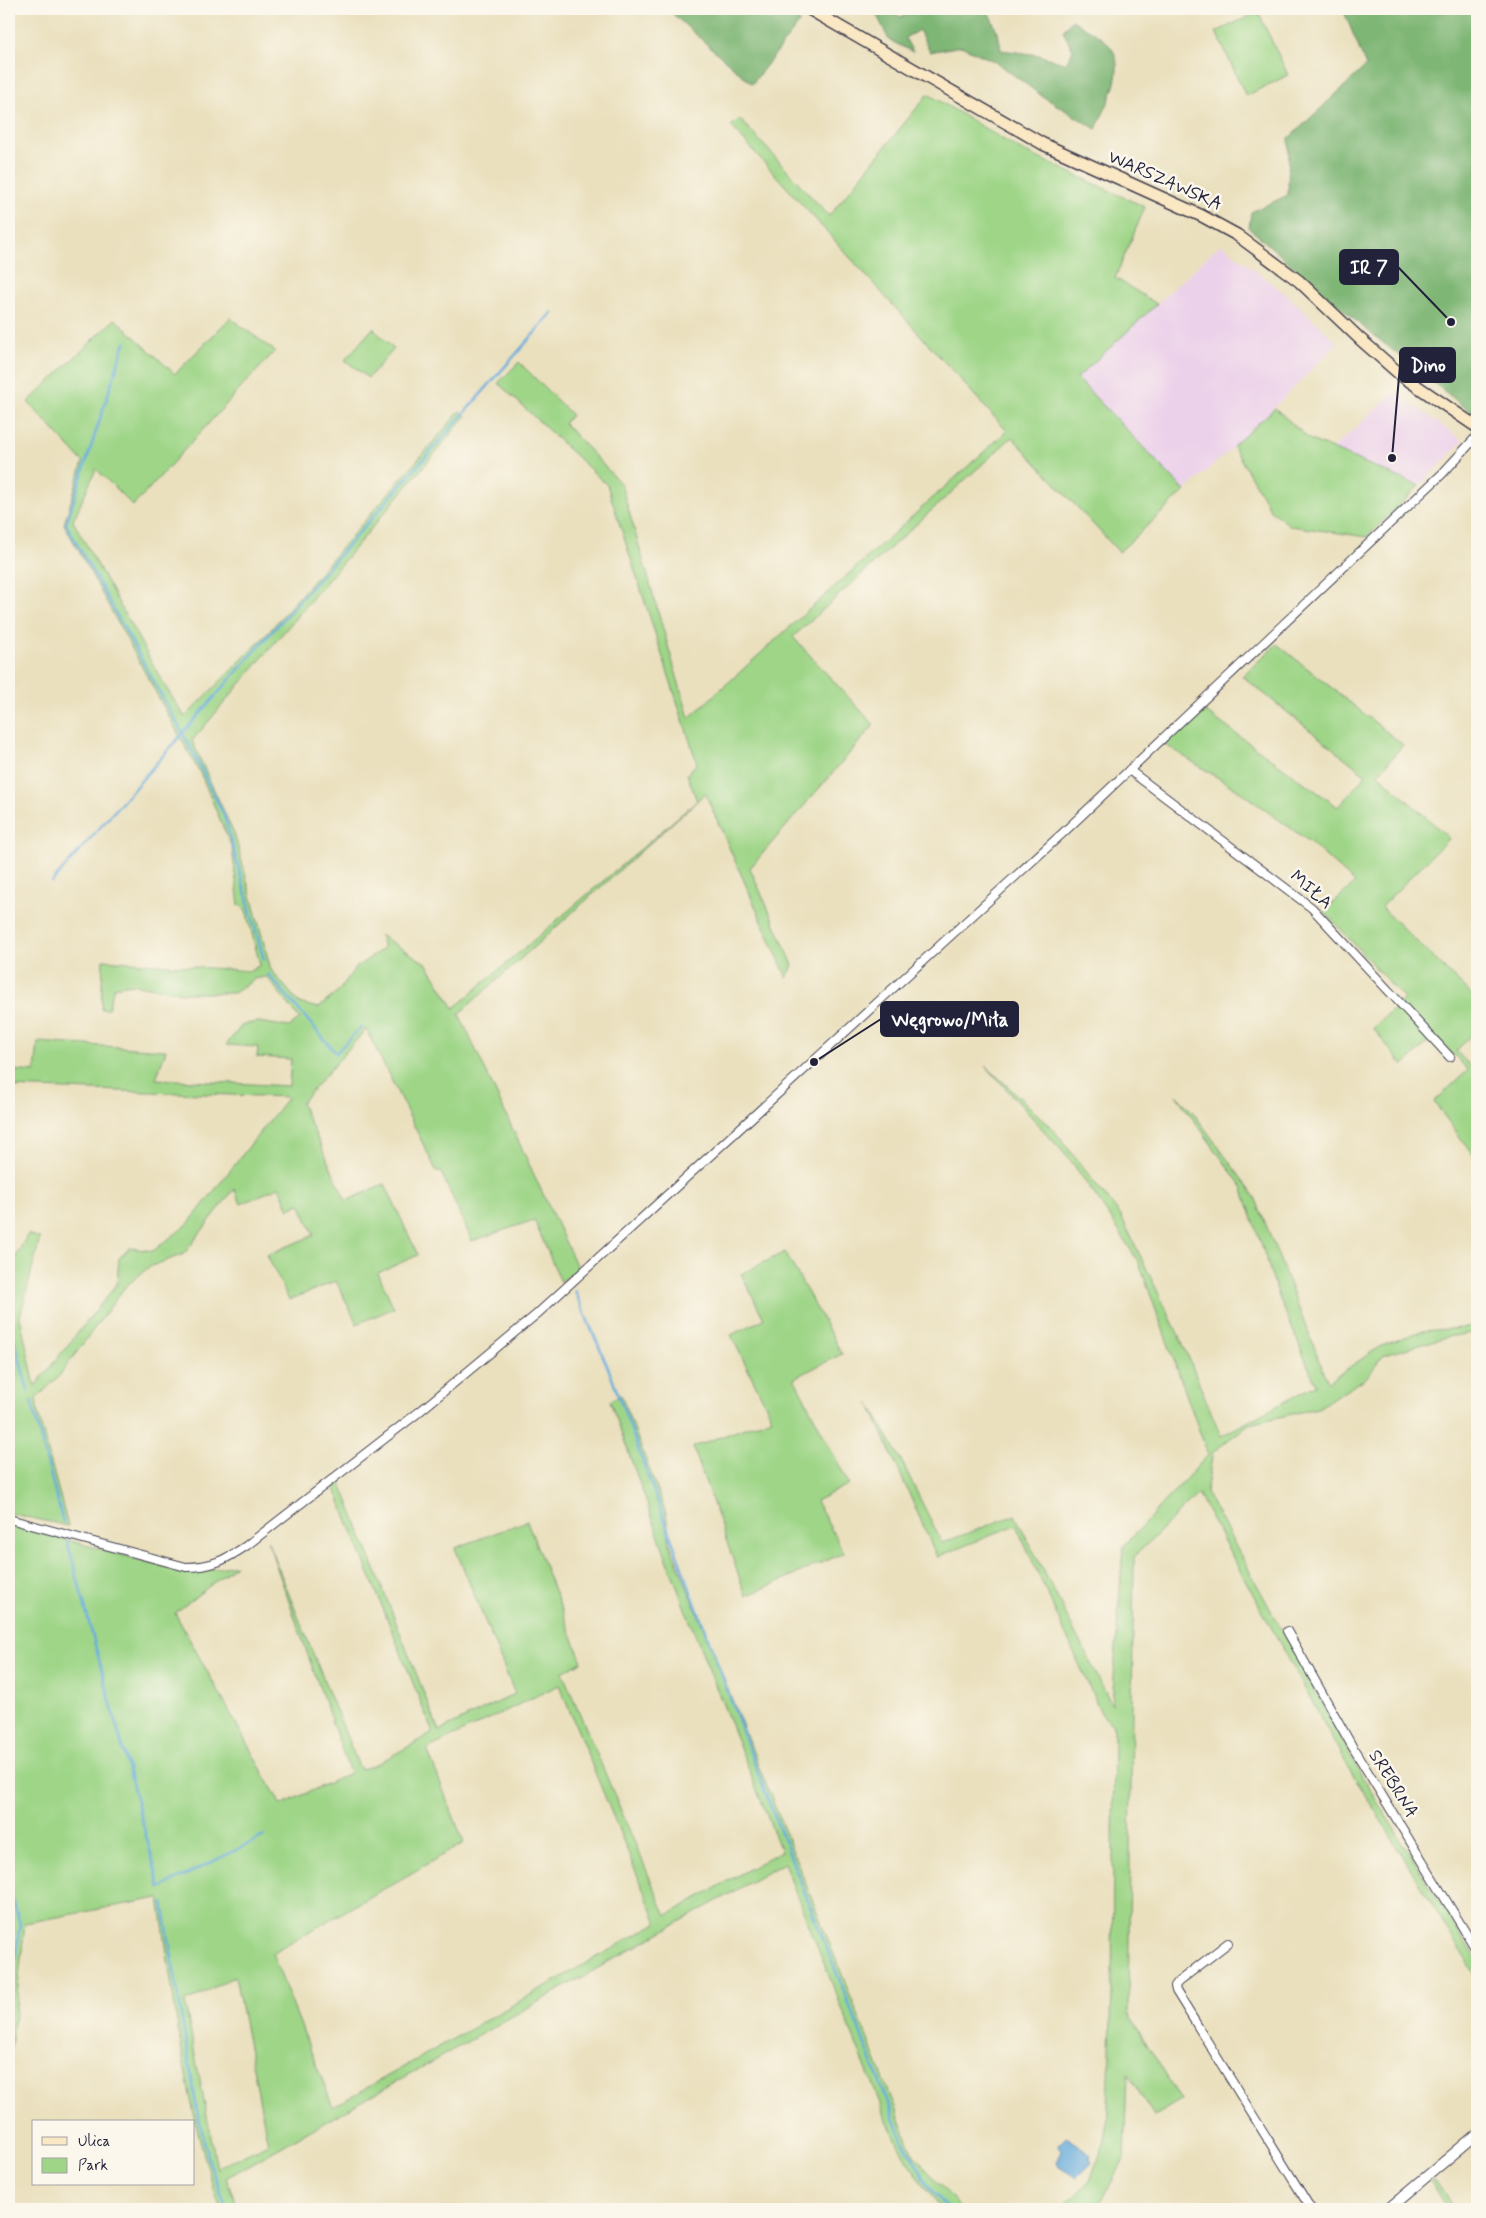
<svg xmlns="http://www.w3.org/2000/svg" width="1486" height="2218" font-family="Mynerve,sans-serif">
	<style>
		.built { fill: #ecd1ea }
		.green { fill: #9ed587; stroke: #607c61; fill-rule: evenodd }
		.forest { fill: #7eb674; stroke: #506c58 }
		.water { fill: #66abdc; stroke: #44668c }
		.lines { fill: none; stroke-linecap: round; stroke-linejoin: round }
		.stream { stroke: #66abdc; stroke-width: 2.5 }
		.minor-casing { stroke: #403e4f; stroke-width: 10 }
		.tertiary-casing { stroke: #403e4f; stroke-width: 12 }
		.secondary-casing { stroke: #403e4f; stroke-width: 14 }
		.minor { stroke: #fff; stroke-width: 8 }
		.tertiary { stroke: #fff; stroke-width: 10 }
		.secondary { stroke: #fae7c3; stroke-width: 11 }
		.labels { text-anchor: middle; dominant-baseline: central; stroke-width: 5; stroke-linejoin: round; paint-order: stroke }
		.street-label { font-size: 18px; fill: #22223b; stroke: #fbf7ec }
		.leader { fill: none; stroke: #22223b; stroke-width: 2 }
		.callout-dot { fill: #22223b; stroke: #fbf7ec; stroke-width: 2 }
		.callout { fill: #22223b; stroke: #22223b; stroke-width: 2 }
		.callout-label { font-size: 19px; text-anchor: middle; font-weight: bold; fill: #fff }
	</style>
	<rect width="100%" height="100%" fill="#fbf7ec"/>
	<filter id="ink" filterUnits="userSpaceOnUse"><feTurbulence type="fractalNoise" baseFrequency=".02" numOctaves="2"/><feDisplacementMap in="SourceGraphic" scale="10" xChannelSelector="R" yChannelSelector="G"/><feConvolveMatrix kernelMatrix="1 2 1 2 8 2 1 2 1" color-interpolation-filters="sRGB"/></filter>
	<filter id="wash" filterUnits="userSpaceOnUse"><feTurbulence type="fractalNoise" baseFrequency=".0096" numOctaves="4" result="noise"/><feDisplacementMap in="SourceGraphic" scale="20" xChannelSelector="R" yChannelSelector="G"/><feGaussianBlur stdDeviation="1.12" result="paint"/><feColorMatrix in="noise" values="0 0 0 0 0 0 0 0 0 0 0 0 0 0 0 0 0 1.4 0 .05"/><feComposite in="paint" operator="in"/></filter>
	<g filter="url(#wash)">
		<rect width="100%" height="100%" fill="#eae0be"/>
		<!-- built -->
		<g class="built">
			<path d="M1221,244L1288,296L1338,343L1258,424L1185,491L1077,378Z"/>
			<path d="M1395,392L1463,441L1419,486L1331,450Z"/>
		</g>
		<!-- green -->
		<g class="green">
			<path d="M1258,12L1288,75L1246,96L1216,32Z"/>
			<path d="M928,94L1019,149L1145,207L1115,278L1157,304L1077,378L1185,491L1119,552L1012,437L793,637L874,725L750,868L793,965L787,978L705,793L697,801L459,1014L578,1269L561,1282L534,1220L472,1241L440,1170L437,1172L366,1029L301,1103L346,1201L385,1184L418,1255L378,1273L394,1308L357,1324L336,1281L289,1300L267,1255L314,1235L300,1204L289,1209L279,1187L241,1204L234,1189L184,1254L149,1267L125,1287L59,1376L36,1399L38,1414L68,1526L9,1513V1269L28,1234L40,1238L20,1317L35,1386L117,1284L119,1258L130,1248L153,1251L188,1224L288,1097L9,1087V1070L35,1072L38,1042L166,1050L156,1079L289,1086L291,1059L257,1057L258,1047L226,1045L243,1024L259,1022L289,1027L300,1019L267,977L254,979L234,993H183L131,984L114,987L108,1009H101L103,960L250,971L260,965L246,910L239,905L232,848L202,777L64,524L83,462L28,402L115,319L175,374L230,318L275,351L133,506L96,469L73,521L165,686L185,717L266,635L460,411L466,416L192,741L235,836L271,970L299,1003L318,1008L338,992L355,968L384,948L380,935L427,964L454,1008L697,801L687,774L697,763L607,485L498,383L519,362L572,415L564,423L621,484L689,718L1007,431L731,126L740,119L829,216Z"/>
			<path d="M373,328L394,349L368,378L345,360Z"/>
			<path d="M1275,408L1309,439L1419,486L1367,537L1291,526L1271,511L1233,446Z"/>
			<path d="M1277,644L1403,745L1378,774L1449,838L1381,907L1477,1000V1029L1456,1051L1477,1073V1160L1434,1102L1468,1070L1435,1035L1403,1066L1373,1028L1404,999L1324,911L1355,883L1311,843L1239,791L1164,744L1203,710L1338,807L1366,775L1242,676Z"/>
			<path d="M986,1066L1052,1128L1121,1216L1183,1344L1221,1436L1316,1385L1279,1297L1242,1187L1176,1095L1192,1111L1255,1197L1328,1382L1379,1347L1421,1331L1477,1327V1332L1447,1337L1384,1355L1366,1378L1318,1408L1249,1424L1213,1452L1206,1492L1368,1787L1477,1961V1978L1343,1758L1198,1494L1134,1557L1128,2013L1181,2100L1154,2116L1127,2073L1124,2159L1097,2209H1060L1090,2181L1107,2136L1112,1991L1114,1725L1102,1715L1016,1525L937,1557L869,1403L902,1462L942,1543L1015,1515L1112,1705L1123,1547L1208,1455L1139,1263L1108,1214L1071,1161Z"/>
			<path d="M785,1252L842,1354L794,1378L849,1484L816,1501L844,1553L746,1596L693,1447L772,1418L731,1335L764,1319L741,1274Z"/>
			<path d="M621,1395L666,1513L670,1544L914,2155L961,2209H942L907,2162L887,2121L784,1863L226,2178L239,2209H221C185,2110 175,2002 159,1898L25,1923L9,2068V1941L12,1921L9,1910V1524L162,1566L194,1572L236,1565L175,1613L281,1805L350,1773L267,1540L360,1769L373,1766L433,1733L335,1489L340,1481L439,1731L515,1694L455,1548L527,1521L582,1662L562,1672L666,1916L781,1851L685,1609L610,1401ZM559,1685L657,1923L333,2107L272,1953L464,1843L427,1749ZM235,1976L268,2144L217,2168L185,2003Z"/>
			<path d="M1436,2180L1455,2209H1448L1431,2181Z"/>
		</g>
		<!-- forest -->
		<g class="forest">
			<path d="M667,9H777L800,22L752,84Z"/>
			<path d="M874,9H889L901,17L925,9H987L998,33L1001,50L1039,55L1066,64L1073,50L1063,31L1072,20C1083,27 1096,33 1105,41C1132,63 1107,104 1096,129L1042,96L996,62L961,46L930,52L919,30L905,38L913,52L889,40Z"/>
			<path d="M1343,9H1477V417L1362,326L1249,228L1251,212L1288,195L1289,138L1366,66Z"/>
		</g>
		<!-- water -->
		<path class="water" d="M1066,2137L1091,2154L1092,2163L1077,2178L1059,2167L1057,2162L1062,2151L1058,2145Z"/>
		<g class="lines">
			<!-- stream -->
			<g class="stream">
				<path d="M125,342L66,524L188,743L224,815L264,960"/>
				<path d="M52,882L553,312"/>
				<path d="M268,974L336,1053L361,1027"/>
				<path d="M575,1291L609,1370L765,1792L904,2143L932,2191L949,2209"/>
				<path d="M9,1319L28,1391"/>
				<path d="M31,1401L63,1522"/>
				<path d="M67,1540L160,1888L264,1836"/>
				<path d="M9,1886L20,1924L9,2002"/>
				<path d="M163,1903L197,2111L210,2164L227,2209"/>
			</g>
		</g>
	</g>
	<g filter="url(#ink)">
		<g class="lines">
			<defs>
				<g id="minor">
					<path d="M1129,770L1312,908L1450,1057"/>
					<path d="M9,1519L186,1567C212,1567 225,1560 246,1546L419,1412L537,1314L1065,831L1442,474L1477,436"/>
					<path d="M1287,1631L1352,1746L1477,1951"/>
					<path d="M1228,1943L1178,1982L1175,1986L1176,1991L1311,2209"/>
				</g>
				<path id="tertiary" d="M1388,2209L1477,2134"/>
				<path id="secondary" d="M809,9L1043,144L1202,216L1237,235L1299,281L1360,339L1402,376L1477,427"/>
			</defs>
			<!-- minor casing -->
			<use href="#minor" class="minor-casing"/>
			<!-- tertiary casing -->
			<use href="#tertiary" class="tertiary-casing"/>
			<!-- secondary casing -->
			<use href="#secondary" class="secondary-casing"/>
			<!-- minor -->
			<use href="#minor" class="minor"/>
			<!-- tertiary -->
			<use href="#tertiary" class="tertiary"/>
			<!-- secondary -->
			<use href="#secondary" class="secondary"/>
		</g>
	</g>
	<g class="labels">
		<!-- street labels -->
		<g class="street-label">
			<text transform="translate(1165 181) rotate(24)">WARSZAWSKA</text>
			<text transform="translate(1311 890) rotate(41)">MIŁA</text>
			<text transform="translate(1393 1784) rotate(58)">SREBRNA</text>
		</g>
	</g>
	<!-- callouts -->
	<path class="leader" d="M1451 322L1398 267M1392 458L1400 365M814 1062L881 1019"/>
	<g class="callout-dot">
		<circle cx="1451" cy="322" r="5"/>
		<circle cx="1392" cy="458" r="5"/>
		<circle cx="814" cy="1062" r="5"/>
	</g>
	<g class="callout">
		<rect x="1340" y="250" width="58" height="34" rx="5"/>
		<rect x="1400" y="348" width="55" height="34" rx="5"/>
		<rect x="881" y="1002" width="137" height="34" rx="5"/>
	</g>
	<g class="callout-label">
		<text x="1369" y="274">IR 7</text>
		<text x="1428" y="372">Dino</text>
		<text x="950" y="1026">Węgrowo/Miła</text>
	</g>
	<!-- margin -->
	<rect width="1486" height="2218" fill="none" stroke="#fbf7ec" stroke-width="30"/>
	<!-- legend -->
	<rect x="32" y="2120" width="162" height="65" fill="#fbf7ec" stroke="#a4a2a5"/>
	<rect x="42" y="2137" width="25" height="8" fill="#fae7c3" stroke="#a4a2a5"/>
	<text x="78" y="2146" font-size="15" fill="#22223b">Ulica</text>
	<rect x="42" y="2158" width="25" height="15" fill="#9ed587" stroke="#a4a2a5"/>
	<text x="78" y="2170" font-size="15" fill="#22223b">Park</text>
</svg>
